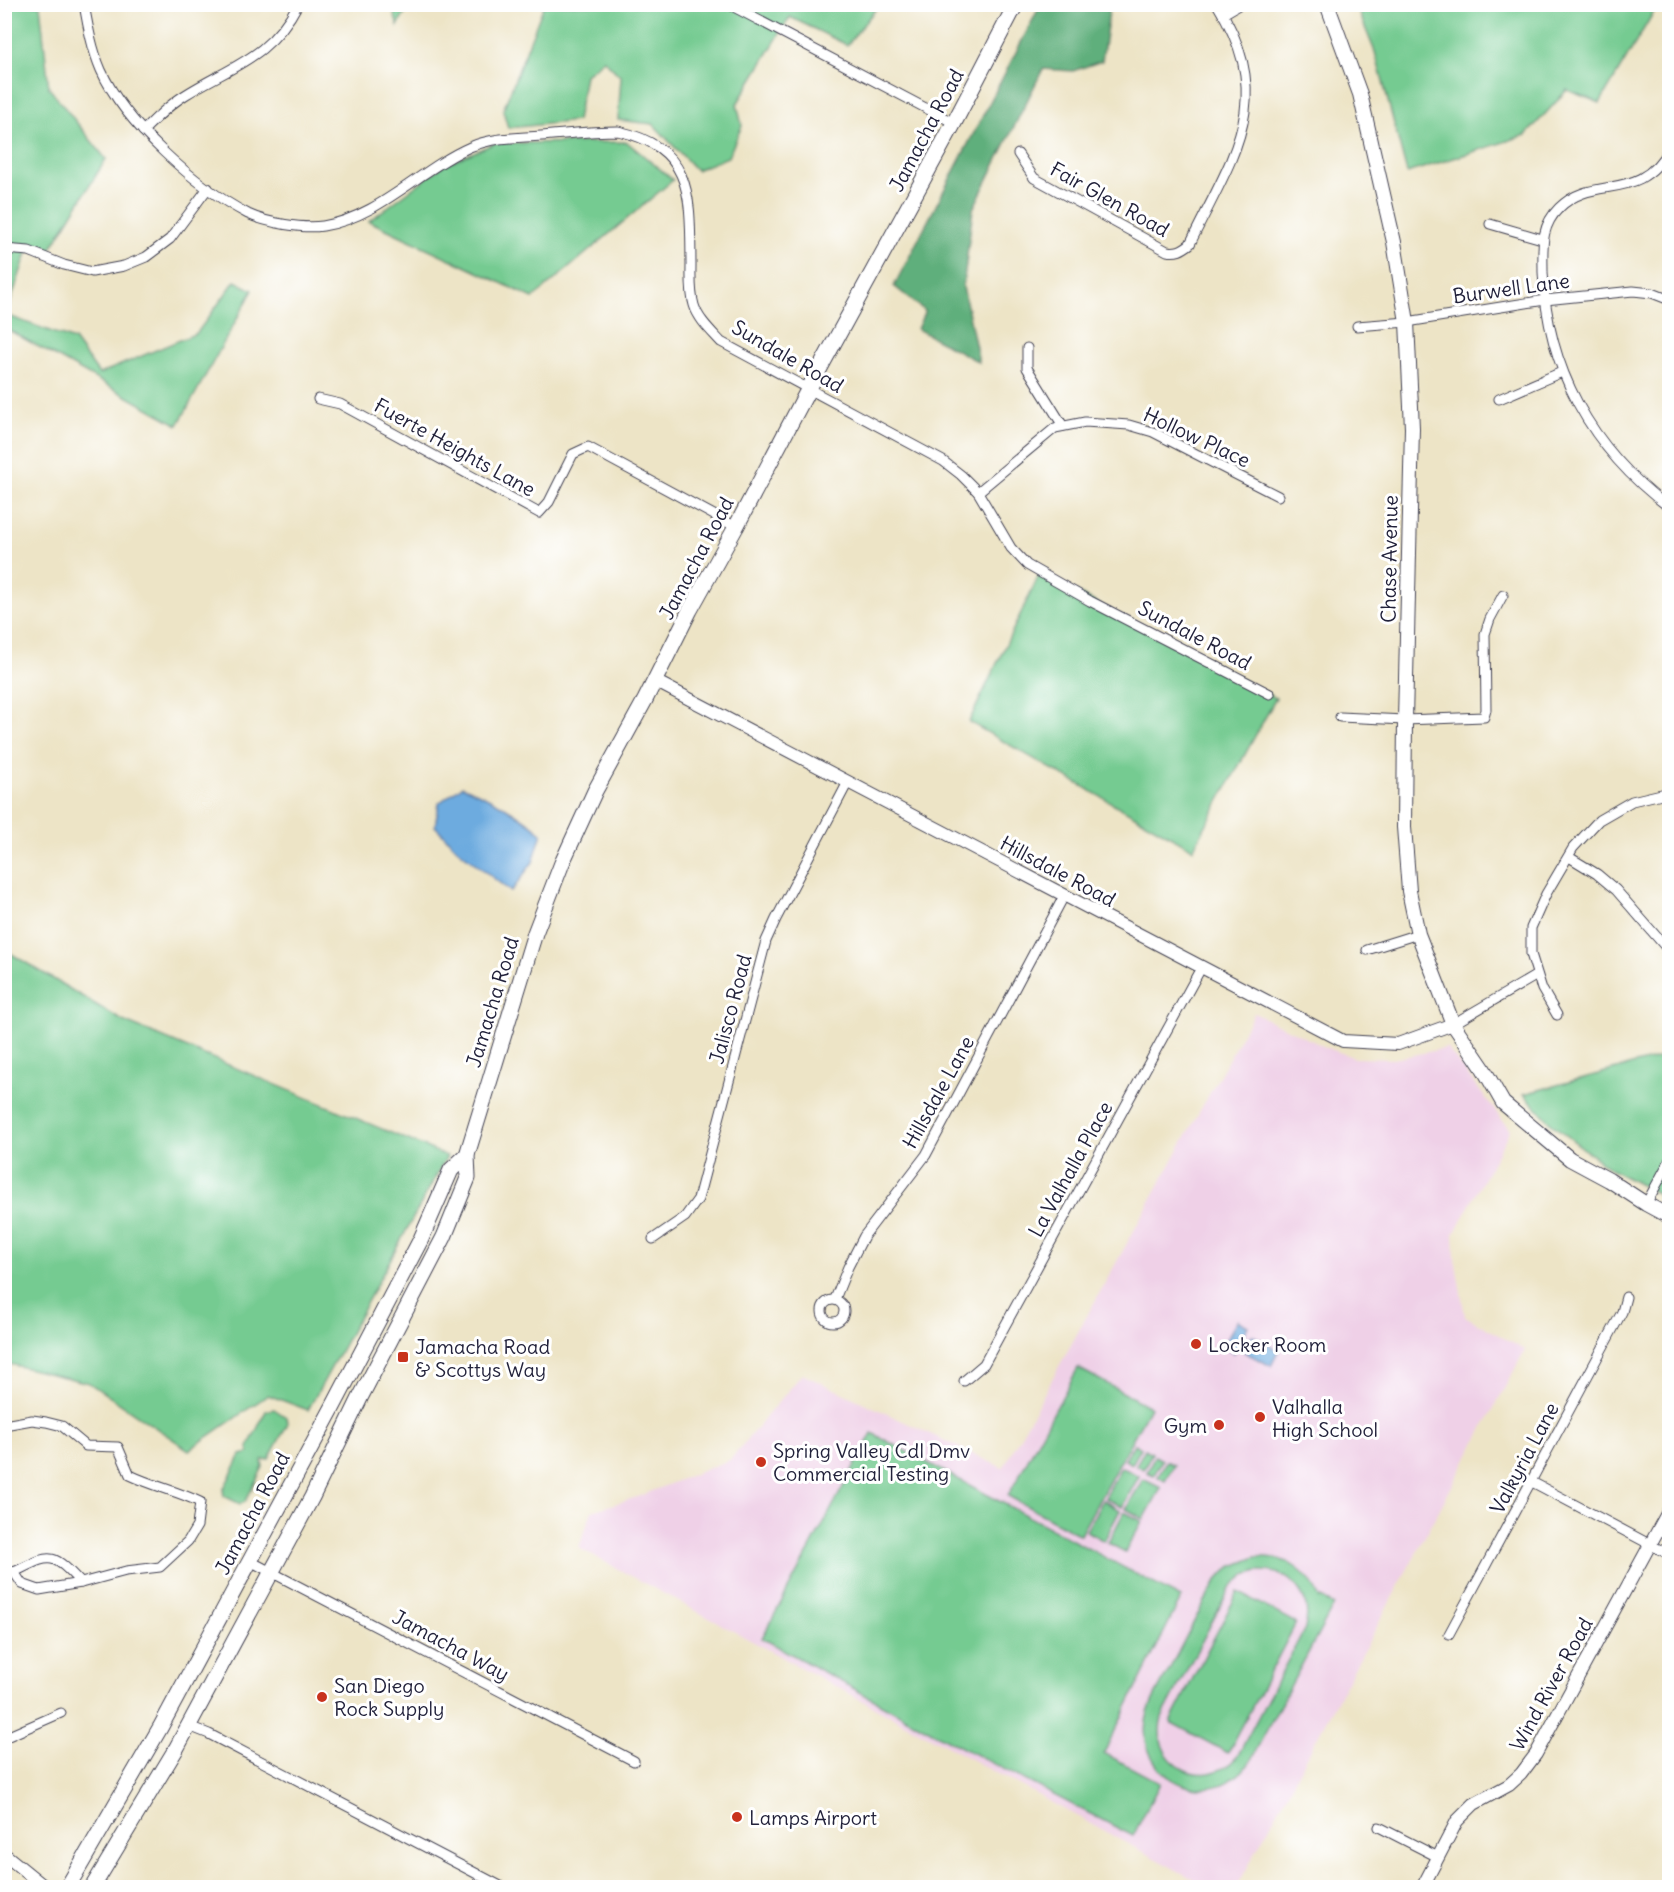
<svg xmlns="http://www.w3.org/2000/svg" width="1674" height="1892" font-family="Delius,sans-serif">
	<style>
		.built { fill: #efd0e7 }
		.green { fill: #74cb91; stroke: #4b7666; stroke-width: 1.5; fill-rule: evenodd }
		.forest { fill: #5faf7b; stroke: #40685b; stroke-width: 1.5 }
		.water { fill: #6dabdf; stroke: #48668d; stroke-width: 1.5 }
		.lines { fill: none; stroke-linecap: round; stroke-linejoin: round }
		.minor-casing { stroke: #403f50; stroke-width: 11 }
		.tertiary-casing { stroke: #403f50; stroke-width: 14 }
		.secondary-casing { stroke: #403f50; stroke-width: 16 }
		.primary-casing { stroke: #403f50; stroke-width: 17 }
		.minor { stroke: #fff; stroke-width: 9 }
		.tertiary { stroke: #fff; stroke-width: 12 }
		.secondary { stroke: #fff; stroke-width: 14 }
		.primary { stroke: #fff; stroke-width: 15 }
		.poi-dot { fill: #c8321e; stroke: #fff; stroke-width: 2 }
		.labels { text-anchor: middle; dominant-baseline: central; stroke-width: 6; stroke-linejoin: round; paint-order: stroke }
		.street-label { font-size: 20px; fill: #22223b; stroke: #fff }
		.poi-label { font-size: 20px; fill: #22223b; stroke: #fff; text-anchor: start }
	</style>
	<rect width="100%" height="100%" fill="#fff"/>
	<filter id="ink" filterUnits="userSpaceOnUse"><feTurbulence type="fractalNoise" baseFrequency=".0167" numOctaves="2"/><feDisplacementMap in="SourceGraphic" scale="12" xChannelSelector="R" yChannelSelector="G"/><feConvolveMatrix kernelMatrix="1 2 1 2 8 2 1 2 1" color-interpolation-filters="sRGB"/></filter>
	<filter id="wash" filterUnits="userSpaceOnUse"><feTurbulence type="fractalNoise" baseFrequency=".008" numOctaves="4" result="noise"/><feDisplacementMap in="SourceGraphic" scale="24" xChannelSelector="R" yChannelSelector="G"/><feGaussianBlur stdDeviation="1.35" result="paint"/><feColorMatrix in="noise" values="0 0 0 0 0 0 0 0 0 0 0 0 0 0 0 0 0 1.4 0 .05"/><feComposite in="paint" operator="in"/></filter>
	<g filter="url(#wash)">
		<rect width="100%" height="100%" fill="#ede4c6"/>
		<!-- built -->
		<path class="built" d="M1254,1013L1325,1047L1355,1058L1394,1059L1447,1048L1510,1130L1454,1234L1455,1258L1465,1316L1525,1350L1237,1887H1208L579,1548L592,1511L637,1497L730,1460L802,1374L1003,1468Z"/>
		<!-- green -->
		<g class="green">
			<path d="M5,5H40L49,88L106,159L50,250L30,244L6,315L74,340L99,374L197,333L235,281L253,290L178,425L5,328Z"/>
			<path d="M391,5H409L398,26Z"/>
			<path d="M544,5H879L847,45L790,17L737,104L742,126L728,157L696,170L653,124L618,120L621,77L604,60L585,75L577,121L508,128L503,110Z"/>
			<path d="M1356,5H1658L1600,103L1567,90L1526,135L1407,173L1375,52Z"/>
			<path d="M627,142L673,180L533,298L369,221L444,165L495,143Z"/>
			<path d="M1040,573L1276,698L1193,849L969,722Z"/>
			<path d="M5,950L123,1021L447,1156L308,1410L268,1395L189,1450L89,1383L5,1363Z"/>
			<path d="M1669,1055V1200L1610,1169L1553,1125L1524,1094Z"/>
			<path d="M1078,1368L1150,1407L1080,1535L1008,1496Z"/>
			<path d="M274,1409L286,1417L288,1423L269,1459L262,1460L263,1467L245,1502L240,1504L224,1496L223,1490L241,1455L249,1453L248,1447L266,1411Z"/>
			<path d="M872,1433L1181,1598L1104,1753L1160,1783L1133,1836L934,1733L762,1638Z"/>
			<path d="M1134,1444L1141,1448L1132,1464L1125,1460Z"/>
			<path d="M1145,1449L1152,1453L1144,1469L1136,1465Z"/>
			<path d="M1155,1456L1162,1460L1154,1475L1147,1472Z"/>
			<path d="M1166,1461L1174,1465L1165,1481L1158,1477Z"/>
			<path d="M1121,1467L1139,1476L1122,1507L1105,1498Z"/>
			<path d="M1143,1479L1161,1488L1144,1519L1126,1509Z"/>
			<path d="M1103,1500L1120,1510L1104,1541L1086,1531Z"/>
			<path d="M1124,1512L1142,1521L1125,1552L1108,1543Z"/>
			<path d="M1256,1557C1286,1555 1309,1571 1320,1599L1321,1598L1334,1605L1248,1765C1234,1782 1214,1791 1191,1787C1162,1781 1141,1752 1146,1722C1149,1702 1163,1682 1172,1664C1187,1636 1201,1606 1218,1579L1231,1567ZM1258,1571C1291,1569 1313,1596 1305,1628L1237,1757C1204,1794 1149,1764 1162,1717L1230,1588L1245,1575Z"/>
			<path d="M1238,1592L1296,1623L1228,1753L1170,1722Z"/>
		</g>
		<!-- forest -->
		<path class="forest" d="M1041,4L1110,5L1102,61L1073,71L1043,69L973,209L963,287L979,362L917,329L925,311L894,286Z"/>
		<!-- water -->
		<g class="water">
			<path d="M462,786C493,799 516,812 542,833L533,862L511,892L457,849L435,826L439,803Z"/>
			<path d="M1237,1320L1248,1326L1234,1353L1223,1347Z"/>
			<path d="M1252,1335L1279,1350L1271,1366L1244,1352Z"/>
		</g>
	</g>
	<g filter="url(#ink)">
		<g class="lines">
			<defs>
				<g id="minor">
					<path d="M84,4C88,27 92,49 101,70C125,124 196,187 248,214C267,223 303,229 323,226C379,217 420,169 470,147C492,137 517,138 541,136C567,134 592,131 618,131C695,148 690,199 691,264C691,277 690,292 694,305C698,319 711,331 721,342L943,461L961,475L978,492L1011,548L1027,565L1090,601L1270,694"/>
					<path d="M728,4L954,123"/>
					<path d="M1223,14L1240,4"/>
					<path d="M143,131C156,118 169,105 185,95C231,66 270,58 298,4"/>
					<path d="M1670,147C1639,205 1594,173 1559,208C1540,227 1543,247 1543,272C1547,369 1591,449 1670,508"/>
					<path d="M1018,154L1034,178L1167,251C1177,253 1182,250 1190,244C1233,155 1277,100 1217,4"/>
					<path d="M1490,224L1542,239"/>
					<path d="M4,249L29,251L64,265L92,272L124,266L146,257L170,239L208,188"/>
					<path d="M1357,326L1407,322L1545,300L1633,291L1652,293L1670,300"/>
					<path d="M1027,348V368L1063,426"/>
					<path d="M318,399L340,404L539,513L549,502L573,454L588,447L736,527"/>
					<path d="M1499,399L1562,372"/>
					<path d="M978,492L1055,428L1085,422L1129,425L1153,432L1278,496"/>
					<path d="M1340,717L1405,720L1484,717L1486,710L1485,634L1490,619L1503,595"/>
					<path d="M1569,857L1597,874L1616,890L1670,952"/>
					<path d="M1367,950L1418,934"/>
					<path d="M1557,1015L1542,989L1531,954V928L1546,894L1573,848L1599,820L1632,801L1670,792"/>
					<path d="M1453,1024L1537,975"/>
					<path d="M1646,1204L1670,1160"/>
					<path d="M653,1239L685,1217L698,1199L766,941L776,919L848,782"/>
					<path d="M835,1299L848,1267L864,1236L926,1155L1064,896"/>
					<circle cx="833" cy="1311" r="11"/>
					<path d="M964,1381L984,1364L1201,968"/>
					<path d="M4,1425L32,1420L46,1422L62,1426L86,1446L118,1447L130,1475C153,1486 177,1491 200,1502L197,1526L188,1541L160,1567L126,1571L81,1583L39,1590L22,1584L14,1572L4,1569"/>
					<path d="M1532,1482L1670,1555"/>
					<path d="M250,1561L634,1761"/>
					<path d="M14,1572C52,1554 51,1551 81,1583"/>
					<path d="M1449,1634L1622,1312L1626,1297"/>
					<path d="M189,1726L209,1734L504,1888"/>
					<path d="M4,1738L61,1713"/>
					<path d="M1379,1827L1438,1857"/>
				</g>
				<g id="tertiary">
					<path d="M655,681L1343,1041L1398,1044L1453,1024"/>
					<path d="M4,1854L46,1888"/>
					<path d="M1422,1888L1457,1821L1474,1804L1509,1785L1521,1774L1536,1754L1670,1508"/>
				</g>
				<path id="secondary" d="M1327,4L1360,94L1394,242L1407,322L1412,428L1405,720L1404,827L1409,891L1418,934L1453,1024L1483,1068L1503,1103L1570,1159L1609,1180L1646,1204L1670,1217"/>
				<g id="primary">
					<path d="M67,1888L160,1728L334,1405L421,1239L451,1170L467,1155"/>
					<path d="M92,1888L176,1749L312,1497L361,1396L444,1237L468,1178L467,1155L535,933L562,863L595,791L645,700L690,610L736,527L808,390L954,123L1016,4"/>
				</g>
			</defs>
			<!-- minor casing -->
			<use href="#minor" class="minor-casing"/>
			<!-- tertiary casing -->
			<use href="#tertiary" class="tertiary-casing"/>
			<!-- secondary casing -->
			<use href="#secondary" class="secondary-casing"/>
			<!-- primary casing -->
			<use href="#primary" class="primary-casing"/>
			<!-- minor -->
			<use href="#minor" class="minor"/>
			<!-- tertiary -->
			<use href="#tertiary" class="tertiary"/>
			<!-- secondary -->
			<use href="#secondary" class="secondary"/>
			<!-- primary -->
			<use href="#primary" class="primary"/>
		</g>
	</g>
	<!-- markers -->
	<g class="poi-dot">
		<circle cx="1196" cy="1344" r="6"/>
		<rect x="397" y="1351" width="12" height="12" rx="3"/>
		<circle cx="1260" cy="1417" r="6"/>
		<circle cx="1219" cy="1425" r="6"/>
		<circle cx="761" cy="1462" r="6"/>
		<circle cx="322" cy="1697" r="6"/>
		<circle cx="737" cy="1817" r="6"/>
	</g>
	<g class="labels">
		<!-- street labels -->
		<g class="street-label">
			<text transform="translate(926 130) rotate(-62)">Jamacha Road</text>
			<text transform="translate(1110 199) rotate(29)">Fair Glen Road</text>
			<text transform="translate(1511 288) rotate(-8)">Burwell Lane</text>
			<text transform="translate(788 356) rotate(30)">Sundale Road</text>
			<text transform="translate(1197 437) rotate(25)">Hollow Place</text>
			<text transform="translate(455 447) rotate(29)">Fuerte Heights Lane</text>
			<text transform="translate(696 558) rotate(-62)">Jamacha Road</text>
			<text transform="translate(1389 559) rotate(-89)">Chase Avenue</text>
			<text transform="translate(1195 635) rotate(28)">Sundale Road</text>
			<text transform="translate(1058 871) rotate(28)">Hillsdale Road</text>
			<text transform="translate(492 1002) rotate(-73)">Jamacha Road</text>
			<text transform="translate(730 1009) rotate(-75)">Jalisco Road</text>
			<text transform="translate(938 1092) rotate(-61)">Hillsdale Lane</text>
			<text transform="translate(1070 1169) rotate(-61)">La Valhalla Place</text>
			<text transform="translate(1524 1458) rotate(-62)">Valkyria Lane</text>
			<text transform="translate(252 1513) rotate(-62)">Jamacha Road</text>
			<text transform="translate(451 1645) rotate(28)">Jamacha Way</text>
			<text transform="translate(1551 1684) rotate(-61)">Wind River Road</text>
		</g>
		<!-- poi labels -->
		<g class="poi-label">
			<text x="1208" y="1344">Locker Room</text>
			<text x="415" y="1346">Jamacha Road<tspan x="415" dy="23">&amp; Scottys Way</tspan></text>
			<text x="1272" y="1406">Valhalla<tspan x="1272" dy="23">High School</tspan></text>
			<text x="1207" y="1425" text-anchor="end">Gym</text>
			<text x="773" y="1450">Spring Valley Cdl Dmv<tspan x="773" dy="23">Commercial Testing</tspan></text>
			<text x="334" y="1685">San Diego<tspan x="334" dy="23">Rock Supply</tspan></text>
			<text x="749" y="1817">Lamps Airport</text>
		</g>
	</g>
	<!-- margin -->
	<rect width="1674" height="1892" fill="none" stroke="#fff" stroke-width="24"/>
</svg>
